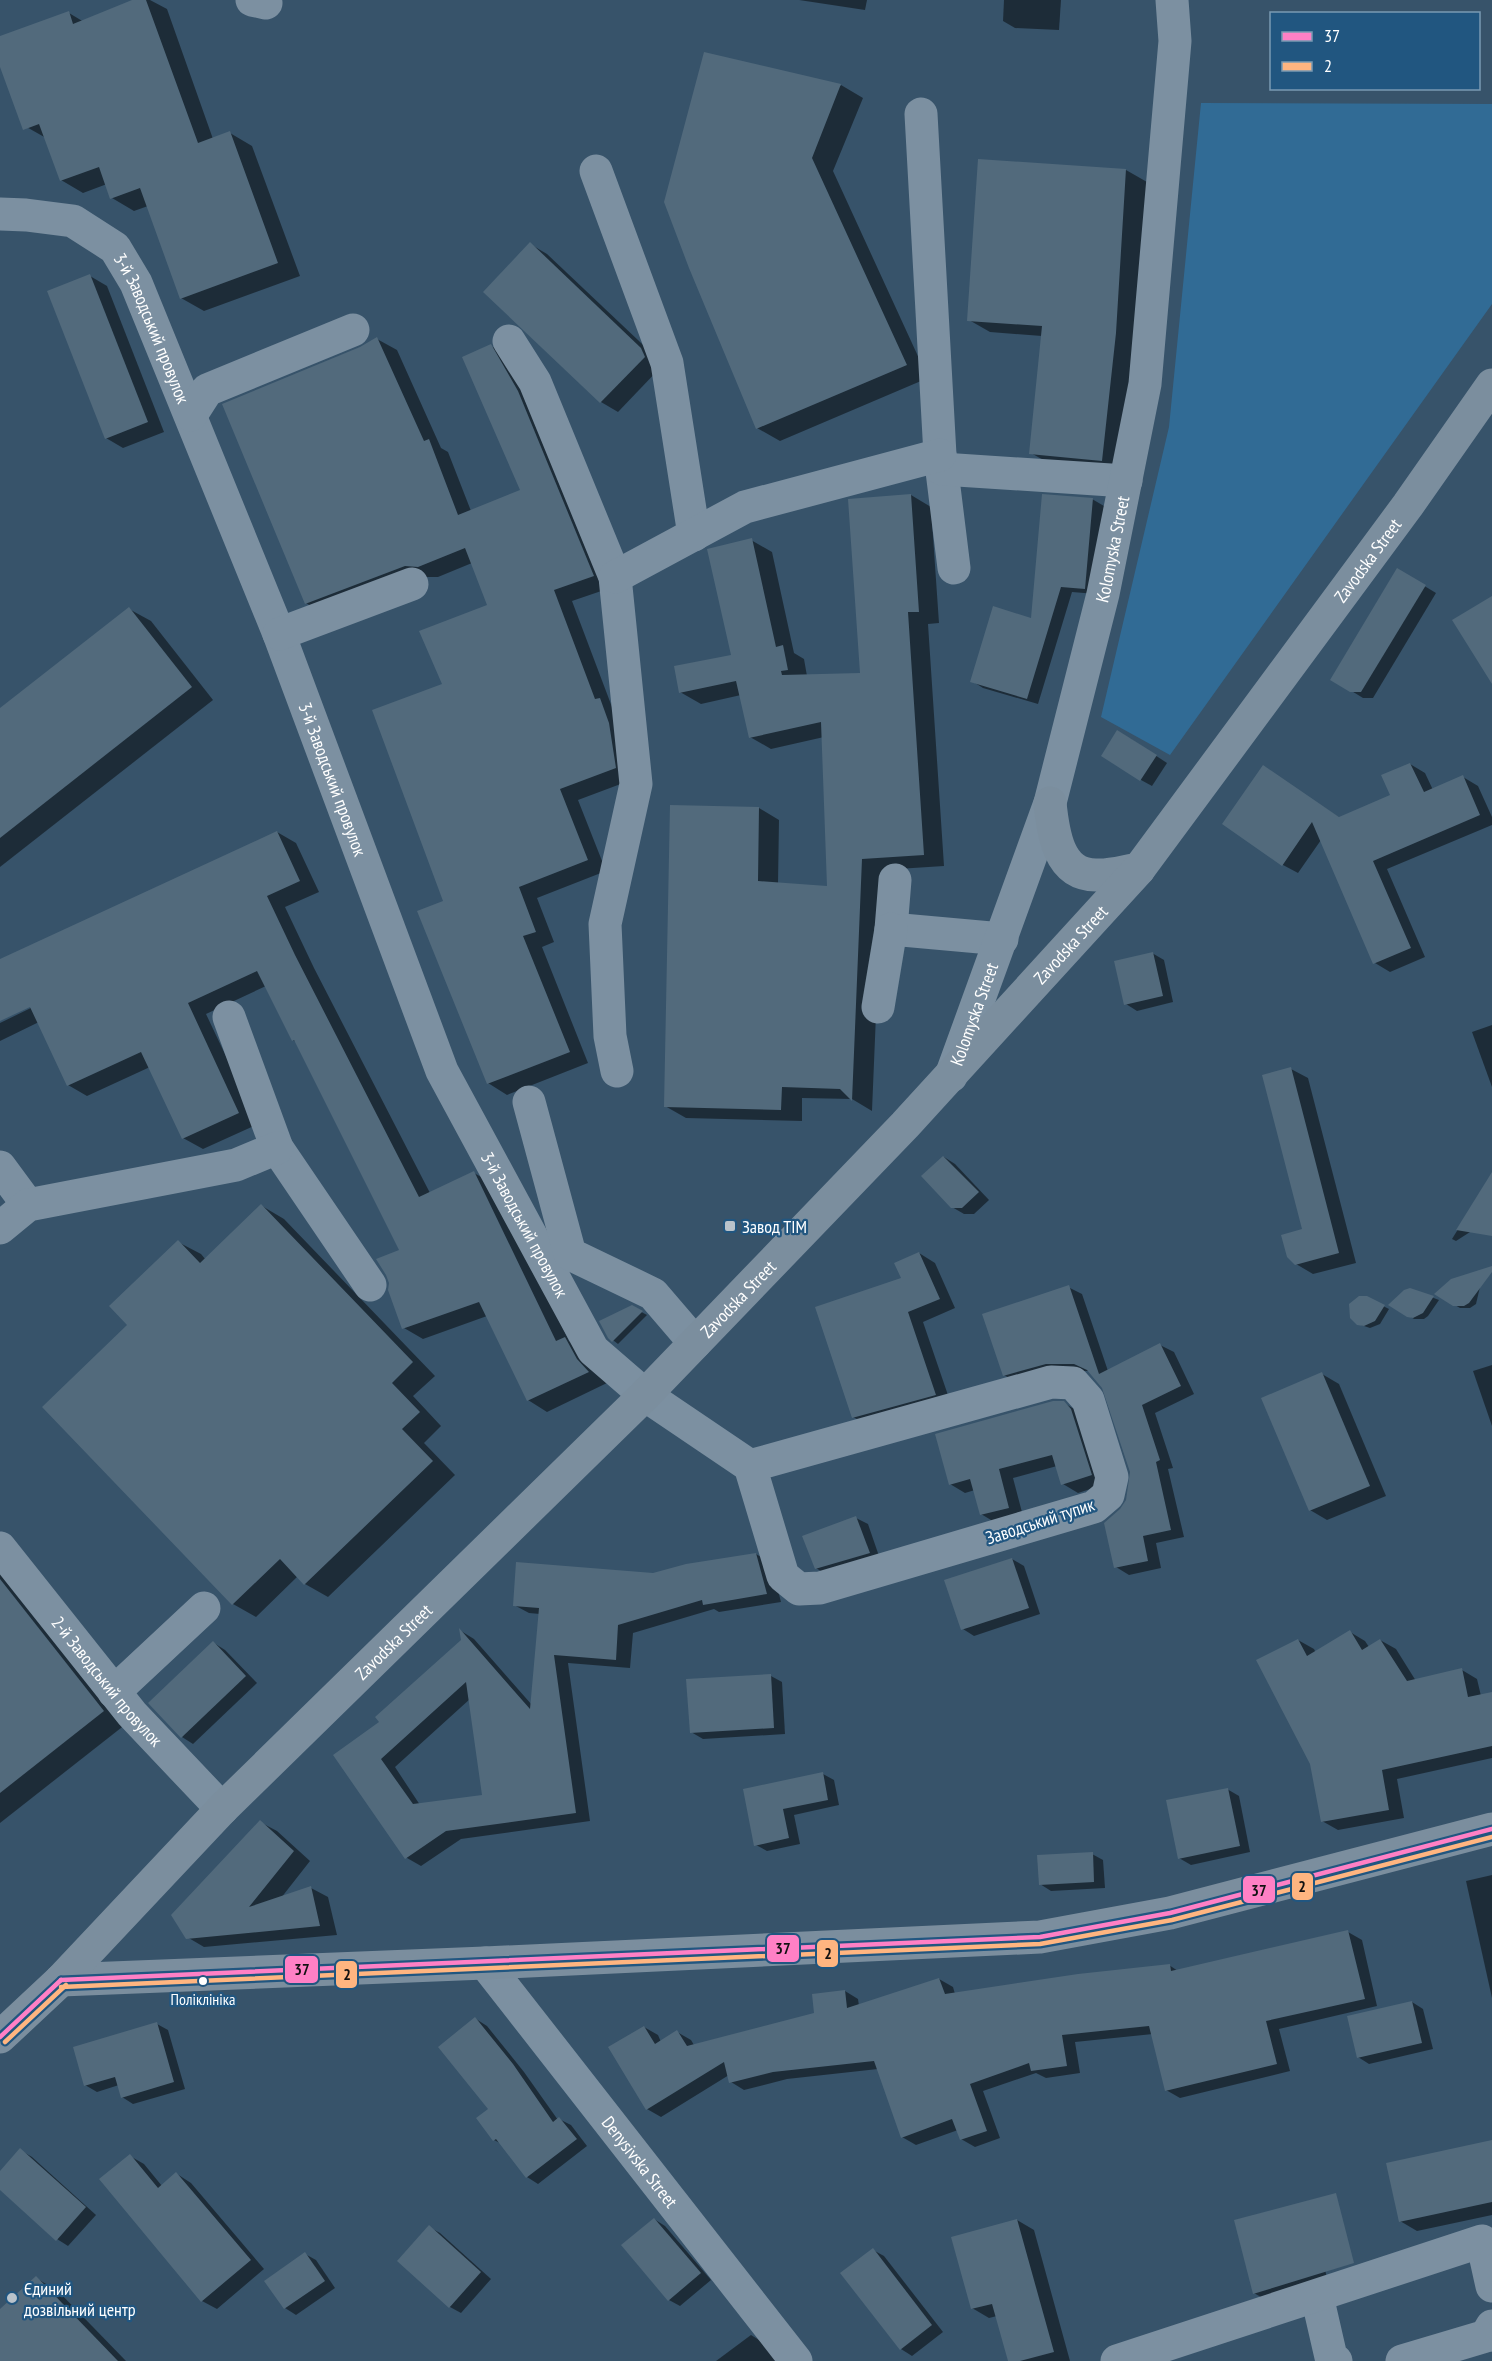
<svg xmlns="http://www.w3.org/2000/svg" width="1492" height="2361" font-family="'PT Sans Narrow',sans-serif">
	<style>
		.green { fill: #316b95 }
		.shadow { fill: #0007; fill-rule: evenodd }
		.building { fill: #526a7c; fill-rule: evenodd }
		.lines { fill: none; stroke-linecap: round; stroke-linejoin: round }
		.minor { stroke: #7c90a1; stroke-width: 33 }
		.major { stroke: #7b8e9e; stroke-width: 33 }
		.bus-1-casing { stroke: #215680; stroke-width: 9 }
		.bus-2-casing { stroke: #215680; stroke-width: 9 }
		.bus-1 { stroke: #ff80c5; stroke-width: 4.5 }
		.bus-2 { stroke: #ffb580; stroke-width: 4.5 }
		.poi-dot { fill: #b9c3cb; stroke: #215680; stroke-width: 2 }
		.bus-dot { fill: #fff; stroke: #215680; stroke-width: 2 }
		.labels { text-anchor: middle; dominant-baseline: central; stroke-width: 4.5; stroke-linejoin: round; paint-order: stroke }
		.bus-label { font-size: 16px; fill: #fff; stroke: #215680 }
		.street-label { font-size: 18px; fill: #fff; stroke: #215680 }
		.poi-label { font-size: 18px; fill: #fff; stroke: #215680; text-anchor: start }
		.line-badge { stroke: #215680; stroke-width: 2 }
		.pale-badge-label { font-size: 16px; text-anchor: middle; font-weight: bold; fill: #111 }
	</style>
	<rect width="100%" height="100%" fill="#37536a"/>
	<!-- green -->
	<path class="green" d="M1201,103L1492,104V304L1170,755L1101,717L1169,427Z"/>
	<!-- shadow -->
	<g class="shadow">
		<path d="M135,0H150L167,9L213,139L230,133L252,146L300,276L204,311L181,298L148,206L134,211L112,198L107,184L83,193L61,180L46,138L23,125L0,63V38L69,13L84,22Z"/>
		<path d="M799,0H867L865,10Z"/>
		<path d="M1004,0H1061L1059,30L1015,28L1003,21Z"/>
		<path d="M841,85L863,98L833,171L928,378L780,441L757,428L690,268Z"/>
		<path d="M979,160L1126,170L1147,182L1123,472L1052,465L1031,453L1042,336L990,332L969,320Z"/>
		<path d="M530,244L547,254L658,359L661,367L618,412L601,402L485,292Z"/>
		<path d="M90,276L107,286L164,432L123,448L106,438Z"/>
		<path d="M377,339L397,350L441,448L448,452L471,511L522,491L491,346L510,357L613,587L572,601L612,707L634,779L578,800L606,871L537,898L554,942L542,947L588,1063L507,1095L488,1083L445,902L444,685L489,606L472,563L438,577H426L325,615L306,603L361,349Z"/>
		<path d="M911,495L931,507L939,623L928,624L944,866L882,870L872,1111L852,1099L802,1098V1121L686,1118L665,1106L759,808L779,820L778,884L829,887L824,737L771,749L750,737L741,695L701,704L680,692L733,657L751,540L772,552L794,653L804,659L807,676L861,675Z"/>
		<path d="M1092,499L1104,506L1096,594L1072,592L1038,704L983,688L972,681L1032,620Z"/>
		<path d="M1398,570L1436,593L1373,698H1363L1332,679Z"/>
		<path d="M129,609L151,621L213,700L0,867V710Z"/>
		<path d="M1129,738L1167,763L1152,786L1141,780Z"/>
		<path d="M1410,764L1425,773L1433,790L1463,777L1478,786L1492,817V825L1387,869L1425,957L1390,972L1375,963L1321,840L1298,873L1283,865L1263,767L1340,818L1392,796Z"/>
		<path d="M277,832L296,843L319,892L285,907L314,968L430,1193L474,1173L494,1184L569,1341L584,1350L607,1383L547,1412L528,1400L487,1316L423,1339L404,1328L401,1251L297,1043L293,1040L266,986L206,1014L258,1124L203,1149L183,1138L150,1067L87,1096L68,1085L39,1022L0,1041V1023L37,1005L36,1002L0,1019V961Z"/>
		<path d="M1152,953L1164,960L1173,1002L1137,1011L1126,1004Z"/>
		<path d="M1492,1025V1087L1472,1032Z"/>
		<path d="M1291,1069L1308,1078L1356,1263L1313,1274L1296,1264L1304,1230Z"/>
		<path d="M944,1157L955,1164L989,1200L974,1214H964L952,1207Z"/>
		<path d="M1492,1180V1218L1456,1241L1452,1239L1487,1182Z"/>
		<path d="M262,1206L284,1219L435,1376L413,1396L441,1426L424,1443L455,1475L328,1597L305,1584L298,1576L256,1617L233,1604L44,1407L130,1325L178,1242L201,1254L206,1260Z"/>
		<path d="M919,1253L935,1263L955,1308L923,1322L951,1404L870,1426L853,1417L903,1279Z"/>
		<path d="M1483,1274L1476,1304L1470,1308H1460L1436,1294Z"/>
		<path d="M1068,1287L1082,1294L1108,1371L1160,1345L1174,1352L1194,1394L1155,1413L1173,1468L1168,1469L1184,1537L1156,1543L1161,1568L1129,1575L1116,1567L1121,1510L1127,1500L1132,1472L1107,1393L1090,1371H1061L1018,1383L1004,1375Z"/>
		<path d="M1410,1289L1439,1300L1428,1316L1424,1319H1414L1391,1305Z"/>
		<path d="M1367,1298L1389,1309L1380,1324L1370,1328L1358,1324Z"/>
		<path d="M632,1307L647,1315L618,1344L609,1337Z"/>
		<path d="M1492,1365V1426L1473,1371Z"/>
		<path d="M1322,1374L1339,1384L1386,1496L1327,1520L1310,1510Z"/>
		<path d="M1064,1403L1079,1412L1106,1484L1078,1493L1063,1484L1057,1466L1013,1478L1023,1516L996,1523L981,1514L975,1490L965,1493L950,1484Z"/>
		<path d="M856,1518L868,1524L880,1559L827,1575L816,1568Z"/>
		<path d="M756,1554L771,1563L781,1602L719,1612L714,1609L633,1633L630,1668L568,1663L590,1821L461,1839L421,1866L407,1858L335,1756L381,1723L462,1641L461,1631L474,1639L532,1705L540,1614L529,1613L514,1605ZM470,1699L484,1796L420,1805L395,1767Z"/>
		<path d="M1012,1559L1024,1566L1040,1614L974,1636L963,1629Z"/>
		<path d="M0,1565L126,1724L0,1823Z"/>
		<path d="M1350,1632L1365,1641L1369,1647L1380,1640L1396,1649L1416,1681L1462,1670L1477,1679L1481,1696L1492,1693V1758L1397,1779L1404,1818L1338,1830L1322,1821L1298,1640L1314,1649L1316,1653Z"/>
		<path d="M214,1643L225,1650L257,1683L193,1744L182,1737Z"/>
		<path d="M771,1676L782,1682L785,1734L703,1739L691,1732Z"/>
		<path d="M823,1774L834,1780L839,1805L794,1815L800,1844L767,1851L756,1845L744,1790Z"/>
		<path d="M1227,1789L1239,1796L1250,1852L1191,1865L1179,1858Z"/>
		<path d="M260,1822L277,1831L310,1861L281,1898L311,1888L328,1897L337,1935L204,1947L187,1937Z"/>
		<path d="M1092,1854L1103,1860L1105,1888L1051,1891L1040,1884Z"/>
		<path d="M1492,1875V1998L1466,1881Z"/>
		<path d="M1348,1932L1362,1940L1377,2006L1279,2029L1290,2071L1180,2098L1166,2090L1153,2034L1075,2042L1080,2073L1046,2078L1036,2073L983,2091L1000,2138L975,2147L961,2139L958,2130L916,2145L902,2137L878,2069L787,2079L744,2090L731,2082L729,2075L661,2117L647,2109L644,2027L658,2035L661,2042L677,2032L691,2040L694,2045L816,2014L845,1991L858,1999L859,2006L939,1979L953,1987L955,1994L1169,1965L1178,1971Z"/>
		<path d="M1412,2002L1423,2009L1433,2049L1369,2064L1358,2057Z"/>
		<path d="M476,2019L487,2026L524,2072L558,2120L559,2119L571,2125L587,2146L538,2184L527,2177L502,2144L494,2140Z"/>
		<path d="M157,2024L168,2030L185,2089L133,2104L122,2097L119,2085L97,2092L85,2085Z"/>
		<path d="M1492,2142V2215L1417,2231L1400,2221Z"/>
		<path d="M20,2150L32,2157L96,2215L68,2246L57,2239L0,2188V2173Z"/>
		<path d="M130,2156L144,2164L162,2186L177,2174L191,2183L264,2269L217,2309L202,2301Z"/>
		<path d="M1312,2216L1329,2286L1271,2303L1254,2293Z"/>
		<path d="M654,2219L665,2226L711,2280L680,2306L669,2300Z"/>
		<path d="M1017,2220L1034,2230L1070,2361H1009L997,2316L989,2318L972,2308Z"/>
		<path d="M429,2227L440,2233L491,2279L461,2313L450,2307Z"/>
		<path d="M873,2250L884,2256L943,2332L912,2356L901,2349Z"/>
		<path d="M305,2254L316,2260L335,2288L296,2315L285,2308L266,2281Z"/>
		<path d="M36,2278L58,2291L126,2361H0V2311Z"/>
		<path d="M751,2335L764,2343L778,2361H716Z"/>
	</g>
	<!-- building -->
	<g class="building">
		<path d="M132,0H146L198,143L230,131L278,263L180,299L140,188L110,199L99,167L60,181L39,124L23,130L0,67V36L69,11L73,24Z"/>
		<path d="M704,52L841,84L812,158L907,365L756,429L689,268L664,202Z"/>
		<path d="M978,159L1126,169L1116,333L1102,461L1029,454L1042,326L967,321Z"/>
		<path d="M530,242L641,348L645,357L600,403L483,292Z"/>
		<path d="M90,274L148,422L105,439L47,291Z"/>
		<path d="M377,337L424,441L429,439L458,515L520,490L462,357L491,344L518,391L594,576L554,590L595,699L600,698L609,723L616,768L560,789L588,860L519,887L536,932L523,936L570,1052L487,1084L417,911L443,901L372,710L442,684L419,631L487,605L465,548L418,567L405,566L305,604L222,404L360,347Z"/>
		<path d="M911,494L919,612H908L924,855L862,859L852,1101L840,1089L782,1087L781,1110L664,1107L670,805L759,807L758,881L827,886L821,722L749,738L736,681L679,693L674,666L731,655L707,549L752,538L776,647L783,645L788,670L781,671L782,675L860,673L848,499Z"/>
		<path d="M1042,494L1093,498L1085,589L1061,587L1027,699L970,682L993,606L1031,618Z"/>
		<path d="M1397,568L1426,585L1361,692H1350L1330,680Z"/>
		<path d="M1492,596V684L1452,620Z"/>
		<path d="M129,607L192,687L0,838V708Z"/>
		<path d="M1117,730L1157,755L1140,781L1101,756Z"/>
		<path d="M1410,763L1424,792L1463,775L1480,815L1373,861L1411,948L1373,964L1312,822L1282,866L1222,824L1263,765L1339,817L1390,795L1381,775Z"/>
		<path d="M277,831L300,881L267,896L295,955L419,1197L474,1171L556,1341L565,1337L577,1359L589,1372L527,1401L479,1302L402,1329L388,1290L389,1283L386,1275L376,1259L399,1250L294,1040L292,1041L257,971L188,1003L239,1113L182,1139L141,1052L67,1086L30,1007L0,1021V959Z"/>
		<path d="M1153,952L1163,996L1124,1005L1114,961Z"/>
		<path d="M1291,1067L1339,1253L1295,1265L1287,1257L1281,1235L1302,1229L1262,1075Z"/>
		<path d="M943,1156L979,1192L962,1208H951L921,1176Z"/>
		<path d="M1492,1172V1236L1456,1230Z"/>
		<path d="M261,1204L413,1362L392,1383L420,1412L402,1429L433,1461L304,1585L280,1559L232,1605L42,1407L127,1325L109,1306L178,1240L200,1263Z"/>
		<path d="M919,1252L940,1299L908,1312L936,1395L852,1418L815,1307L901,1278L894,1263Z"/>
		<path d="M1492,1266V1272L1469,1303L1464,1306H1453L1434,1294L1451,1279Z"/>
		<path d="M1069,1285L1099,1374L1160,1343L1181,1386L1142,1405L1160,1460L1156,1462L1171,1530L1143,1536L1148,1561L1114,1568L1104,1523L1120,1509L1126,1500L1130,1472L1102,1388L1087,1370L1074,1364H1046L1003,1376L982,1314Z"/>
		<path d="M1410,1288L1434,1296L1423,1313L1413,1318L1407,1317L1388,1305L1404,1290Z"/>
		<path d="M1359,1296H1367L1385,1305L1375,1321L1364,1326L1357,1325L1350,1318L1349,1304Z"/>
		<path d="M632,1305L643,1311L612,1342L608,1338L599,1321Z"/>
		<path d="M1322,1372L1370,1486L1309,1511L1261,1398Z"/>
		<path d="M1053,1401H1064L1071,1409L1092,1475L1061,1485L1052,1455L999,1469L1009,1508L980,1515L970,1479L949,1485L935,1434Z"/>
		<path d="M856,1516L870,1553L815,1569L802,1536Z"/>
		<path d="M756,1553L767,1594L703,1605L702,1600L618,1625L616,1660L554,1655L576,1813L446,1831L405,1859L333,1755L379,1722L375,1717L461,1640L459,1628L530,1709L539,1608L513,1606L516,1562L653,1573L686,1564ZM466,1682L482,1795L413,1804L381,1759Z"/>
		<path d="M1012,1558L1029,1608L961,1630L944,1580Z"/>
		<path d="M0,1579L104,1711L0,1793Z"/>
		<path d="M1350,1630L1362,1650L1380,1639L1407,1681L1462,1668L1468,1697L1492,1692V1746L1382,1770L1389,1810L1321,1822L1310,1764L1256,1660L1298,1639L1307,1656Z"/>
		<path d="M213,1641L246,1676L181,1738L148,1703Z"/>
		<path d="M771,1674L774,1728L690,1733L686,1679Z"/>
		<path d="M823,1772L828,1800L783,1809L789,1838L754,1846L743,1789Z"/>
		<path d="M1228,1788L1240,1846L1178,1859L1166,1800Z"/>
		<path d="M260,1820L294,1851L249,1907L311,1886L320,1926L186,1939L171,1915Z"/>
		<path d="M1093,1852L1094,1882L1039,1885L1037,1855Z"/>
		<path d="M1348,1930L1365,1999L1266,2021L1277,2064L1165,2091L1149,2026L1062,2035L1067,2066L1031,2071L1029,2063L970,2084L987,2131L960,2140L952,2119L901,2138L874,2061L773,2072L729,2083L724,2062L646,2110L608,2047L644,2026L655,2044L677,2030L687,2046L814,2013L812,1994L845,1990L847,2008L939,1978L945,1994L1078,1974L1170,1964L1171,1971Z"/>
		<path d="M1412,2001L1422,2043L1357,2058L1347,2016Z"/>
		<path d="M475,2017L513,2064L553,2122L559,2117L577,2139L526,2178L496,2139L493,2141L476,2118L488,2109L438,2047Z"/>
		<path d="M157,2022L174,2082L121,2098L115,2077L84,2086L73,2047Z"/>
		<path d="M1492,2140V2202L1399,2222L1386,2163Z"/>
		<path d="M20,2148L86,2207L56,2241L0,2190V2171Z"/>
		<path d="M130,2154L158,2188L176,2172L251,2260L201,2302L99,2179Z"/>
		<path d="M1336,2193L1354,2263L1253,2294L1234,2220Z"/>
		<path d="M654,2218L701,2273L668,2301L621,2245Z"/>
		<path d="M1017,2219L1054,2352L1020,2361H1008L992,2304L971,2309L951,2237Z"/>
		<path d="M429,2225L481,2272L449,2308L397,2261Z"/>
		<path d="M873,2248L932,2325L900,2350L840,2273Z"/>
		<path d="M305,2252L325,2281L284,2309L264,2281Z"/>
		<path d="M36,2276L118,2361H0V2309Z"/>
	</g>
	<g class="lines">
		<!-- minor -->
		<g class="minor">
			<path d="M252,0L266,3"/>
			<path d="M921,114L940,455L954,568"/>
			<path d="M596,171L667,363L694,535"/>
			<path id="s1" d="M0,214L26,215L73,221L115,248L136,283L279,634L442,1071L593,1350L645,1395L750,1466L1051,1382L1073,1383L1088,1400L1112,1477L1108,1495L1094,1507L820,1588L799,1589L783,1576L750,1466"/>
			<path d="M509,341L535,382L615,577L636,784L605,924L610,1036L617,1071"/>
			<path d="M191,415L207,390L353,330"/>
			<path d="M942,469L1126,481"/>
			<path d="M615,577L745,507L940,455"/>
			<path d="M279,634L412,584"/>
			<path d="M895,880L891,929L1002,939"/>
			<path d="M878,1007L891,929"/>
			<path d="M229,1017L277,1148L370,1285"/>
			<path id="s2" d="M951,1076L1050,803L1103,594L1145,384L1175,41L1172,0"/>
			<path d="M529,1102L570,1254L653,1294L695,1343"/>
			<path d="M0,1167L28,1205"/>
			<path d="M0,1228L28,1205L236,1165L277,1148"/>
			<path id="s3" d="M0,1548L132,1714L222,1809"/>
			<path d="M114,1692L204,1608"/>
			<path id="s4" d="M485,1963L796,2361"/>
			<path d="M1317,2296L1331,2357L1336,2361"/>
			<path d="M1117,2361L1482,2241L1492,2286"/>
			<path d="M1402,2361L1486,2336L1492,2326"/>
		</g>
		<!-- major -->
		<g class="major">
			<path d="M1050,803C1053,832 1058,875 1096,875C1110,876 1125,871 1139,869"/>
			<path d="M61,1980L485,1963L1040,1937L1170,1913L1492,1829"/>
			<path id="s5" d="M0,2037L61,1980L222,1809L645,1395L905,1125L1139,869L1408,505L1492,385"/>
		</g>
		<defs>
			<g id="bus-1">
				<path d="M61,1980L1040,1937L1170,1913L1492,1829"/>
				<path d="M0,2037L61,1980"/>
			</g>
			<g id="bus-2">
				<path d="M61,1987L1040,1944L1172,1920L1492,1837"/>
				<path d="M5,2042L66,1985"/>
			</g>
		</defs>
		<!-- bus-1 casing -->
		<use href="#bus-1" class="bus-1-casing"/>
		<!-- bus-2 casing -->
		<use href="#bus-2" class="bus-2-casing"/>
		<!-- bus-1 -->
		<use href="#bus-1" class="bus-1"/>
		<!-- bus-2 -->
		<use href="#bus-2" class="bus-2"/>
	</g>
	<!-- markers -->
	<g class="poi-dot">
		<rect x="724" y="1220" width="12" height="12" rx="3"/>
		<circle cx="12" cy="2298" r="6"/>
	</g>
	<circle class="bus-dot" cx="203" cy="1981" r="5"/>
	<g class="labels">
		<!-- bus labels -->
		<g class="bus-label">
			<text x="203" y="1999">Поліклініка</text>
		</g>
		<!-- street labels -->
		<g class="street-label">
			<text stroke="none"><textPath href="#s1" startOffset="212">3-й Заводський провулок</textPath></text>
			<text stroke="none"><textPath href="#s2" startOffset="552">Kolomyska Street</textPath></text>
			<text stroke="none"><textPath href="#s5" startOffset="2016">Zavodska Street</textPath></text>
			<text stroke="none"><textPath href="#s1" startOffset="698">3-й Заводський провулок</textPath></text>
			<text stroke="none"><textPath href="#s5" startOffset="1530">Zavodska Street</textPath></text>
			<text stroke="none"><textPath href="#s2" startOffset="66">Kolomyska Street</textPath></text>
			<text stroke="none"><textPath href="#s1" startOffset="1184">3-й Заводський провулок</textPath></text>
			<text stroke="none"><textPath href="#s5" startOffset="1044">Zavodska Street</textPath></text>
			<text transform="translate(1040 1521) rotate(-18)">Заводський тупик</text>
			<text stroke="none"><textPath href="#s5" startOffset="558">Zavodska Street</textPath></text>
			<text stroke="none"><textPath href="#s3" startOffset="171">2-й Заводський провулок</textPath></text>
			<text stroke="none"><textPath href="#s4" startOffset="252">Denysivska Street</textPath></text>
		</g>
		<!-- poi labels -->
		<g class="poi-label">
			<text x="742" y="1226">Завод ТІМ</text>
			<text x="24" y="2288">Єдиний<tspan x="24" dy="21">дозвільний центр</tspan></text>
		</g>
	</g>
	<g class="line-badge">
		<rect x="1291" y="1872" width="23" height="29" rx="6" fill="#ffb580"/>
		<rect x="1242" y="1875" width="34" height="29" rx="6" fill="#ff80c5"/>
		<rect x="766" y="1934" width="34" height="29" rx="6" fill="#ff80c5"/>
		<rect x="816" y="1939" width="23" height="29" rx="6" fill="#ffb580"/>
		<rect x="284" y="1955" width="35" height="29" rx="6" fill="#ff80c5"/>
		<rect x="335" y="1960" width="23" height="29" rx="6" fill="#ffb580"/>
	</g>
	<g class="pale-badge-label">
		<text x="1302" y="1892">2</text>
		<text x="1259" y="1896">37</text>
		<text x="783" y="1954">37</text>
		<text x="828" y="1959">2</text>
		<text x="302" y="1975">37</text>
		<text x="347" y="1980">2</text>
	</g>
	<!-- legend -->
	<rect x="1270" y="12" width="210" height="78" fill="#215680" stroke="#7a9ab3" stroke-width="1.5"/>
	<rect x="1282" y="32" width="30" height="9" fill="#ff80c5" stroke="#7a9ab3" stroke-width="1.5"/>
	<text x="1324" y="42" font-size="18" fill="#ffffff">37</text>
	<rect x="1282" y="62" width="30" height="9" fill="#ffb580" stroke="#7a9ab3" stroke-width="1.5"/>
	<text x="1324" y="72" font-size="18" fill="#ffffff">2</text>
</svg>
